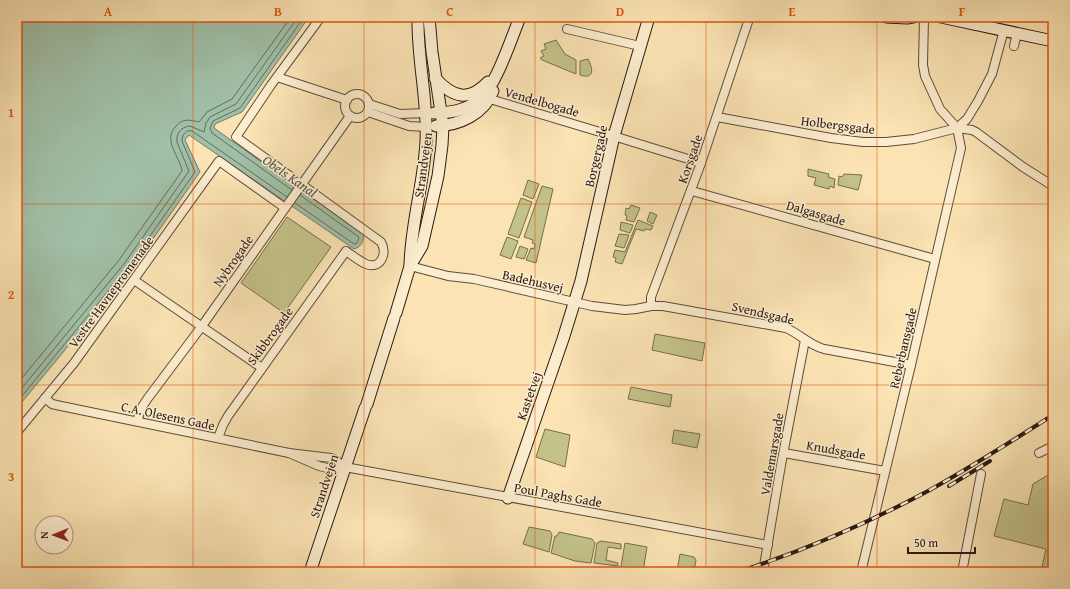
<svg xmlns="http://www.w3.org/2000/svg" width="1070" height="589" font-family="'Gentium Book Plus',serif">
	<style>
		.green { fill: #c3c289; stroke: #766e4e }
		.water { fill: #a0bfa7; stroke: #707d6c }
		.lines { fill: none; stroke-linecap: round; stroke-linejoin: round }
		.shore { stroke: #646c5d; stroke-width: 1 }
		.street-casing { stroke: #5d4c3b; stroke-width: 10 }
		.secondary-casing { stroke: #281913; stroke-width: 13 }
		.street { stroke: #fcedce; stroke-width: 8 }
		.secondary { stroke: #fcedce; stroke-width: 11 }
		.rail-casing { stroke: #281913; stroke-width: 4 }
		.rail { stroke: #fcedce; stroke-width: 2.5; stroke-dasharray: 8; stroke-linecap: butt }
		.grid { fill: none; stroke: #de560c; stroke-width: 1; stroke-opacity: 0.55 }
		.labels { text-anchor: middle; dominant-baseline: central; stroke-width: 3; stroke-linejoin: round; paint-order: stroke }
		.street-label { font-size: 13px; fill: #281913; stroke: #fcedce }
		.water-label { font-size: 14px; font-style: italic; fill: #525347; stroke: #fcedce }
		.neatline { fill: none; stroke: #de560c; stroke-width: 1.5 }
		.grid-label { font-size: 13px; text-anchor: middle; font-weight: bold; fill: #de560c }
	</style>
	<rect width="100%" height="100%" fill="#fbe3b3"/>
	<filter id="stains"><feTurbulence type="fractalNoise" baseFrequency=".005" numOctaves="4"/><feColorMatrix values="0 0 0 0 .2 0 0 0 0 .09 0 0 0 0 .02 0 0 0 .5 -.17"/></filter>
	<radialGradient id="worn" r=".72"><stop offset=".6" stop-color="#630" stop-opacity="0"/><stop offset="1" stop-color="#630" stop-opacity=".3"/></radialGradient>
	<!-- green -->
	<g class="green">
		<path d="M556,40L565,54L576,60V74L542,60L540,58L544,56L541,51L546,49L544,44Z"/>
		<path d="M588,59C593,68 595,80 580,75V61Z"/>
		<path d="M808,169L829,174L828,177L835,179L834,188L830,186L829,189L814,185L816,178L808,176Z"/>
		<path d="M844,174L862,175L858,190L838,185L839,176L842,177Z"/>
		<path d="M528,180L539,184L533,199L523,195Z"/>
		<path d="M542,186L553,189L536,263L526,260L531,248L534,249L535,244L532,243L533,240L524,237Z"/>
		<path d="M521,198L532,202L519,238L508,234Z"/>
		<path d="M631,205L640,208L634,222L626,220L627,216L625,215L626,208L629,209Z"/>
		<path d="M650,212L657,215L653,224L647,221Z"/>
		<path d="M287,217L331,247L284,313L241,283Z"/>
		<path d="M638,220L653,226L651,230L645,229L644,231L636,229L622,264L615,262L616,258L613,257L615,250L625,252Z"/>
		<path d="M621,222L633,225L630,233L620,230Z"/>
		<path d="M619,234L629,235L624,248L615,246Z"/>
		<path d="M507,237L518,241L511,259L500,255Z"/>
		<path d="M520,246L528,249L524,259L516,257Z"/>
		<path d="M655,334L705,343L702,361L652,350Z"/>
		<path d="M631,387L672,395L670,407L628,399Z"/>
		<path d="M545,429L570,435L565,467L536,457Z"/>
		<path d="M674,430L700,434L697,448L672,443Z"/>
		<path d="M1053,472V572H1041L1046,549L994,536L1004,499L1028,505L1033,484Z"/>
		<path d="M529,527L550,531L552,535L549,552L523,544Z"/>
		<path d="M559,532L592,539L595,543L591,563L575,561L551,553L555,536H557Z"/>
		<path d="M601,541L621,544V549L608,547L606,560L618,563V566L594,563L597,543Z"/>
		<path d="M625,543L647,547L643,572H620Z"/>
		<path d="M680,554L694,557L696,560L695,566L677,571Z"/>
	</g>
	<!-- water -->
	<path class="water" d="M17,17H309L242,112L215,124L214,128L364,235C363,242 361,247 354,249L189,135L185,140L200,172L131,270L17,408Z"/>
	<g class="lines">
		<!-- shore -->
		<g class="shore">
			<path d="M292,190L212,133L210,128L213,121L240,108L304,17"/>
			<path d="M295,203L354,244H356L358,241L359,237L300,195"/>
			<path d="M17,384L119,260L182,171C180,156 162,141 176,126C183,118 190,120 199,122L207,112L232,99L291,17"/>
			<path d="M17,394L124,264L189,171L177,142C176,133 181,127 190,126L204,132L206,123L210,117L236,104L298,17"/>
			<path d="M17,402L128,267L195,172L182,141C182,135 186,129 192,131L287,197"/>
		</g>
		<defs>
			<g id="street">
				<path d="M924,17L923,65L925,76L940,109L957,128L972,130L976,132L1023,167L1053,186"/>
				<path d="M567,29L640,46"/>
				<path d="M1014,46L1017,33"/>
				<path d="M277,77L347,100"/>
				<circle cx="357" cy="106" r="12"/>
				<path d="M490,99L620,138L701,163"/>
				<path d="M369,104L400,114L426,113"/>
				<path d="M368,112L409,126L426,127"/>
				<path d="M717,117L831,138L863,142H886L914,139L957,128L967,119L978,101L992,74L1004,30"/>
				<path d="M692,191L935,259"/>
				<path d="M410,266L448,276L474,279L592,306L625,310L636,309L651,306H663L786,328C800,334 809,345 824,349L911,365"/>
				<path d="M134,280L262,368"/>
				<path d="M651,306V297L701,163L749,19"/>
				<path d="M45,398L52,404L61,406L289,453L331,458L334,459L345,467"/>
				<path d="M137,421L142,407L148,398L202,326L350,116"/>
				<path d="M17,432L74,363L219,161L285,208"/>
				<path d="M218,438L223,425L228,416L346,251C352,255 359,261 366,264C380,270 388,254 381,242L236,137L271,85L321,17"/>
				<path d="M289,453L319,466L331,469L345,467L768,545"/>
				<path d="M784,453L885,471"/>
				<path d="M1039,453L1053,446"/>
				<path d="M763,572L781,465L805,340"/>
				<path d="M861,572L911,365L961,148L957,128"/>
				<path d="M962,572L981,474"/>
			</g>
			<g id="secondary">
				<path d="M886,17L907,18L913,17"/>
				<path d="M941,17L1053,41"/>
				<path d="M435,78C453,98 469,102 488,82"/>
				<path d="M434,113C450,113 469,110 481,98C496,85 512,37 520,17"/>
				<path d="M436,126C460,125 484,114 493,91"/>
				<path d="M410,265C411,223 424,183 426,141C428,100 417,59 418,17"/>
				<path d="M396,313L410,266L422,246L438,176L442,145L443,126L432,52L429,17"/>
				<path d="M367,404L394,318"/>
				<path d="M508,498L563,339L581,281L614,136L649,17"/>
				<path d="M310,572L365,408"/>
			</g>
		</defs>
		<!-- street casing -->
		<use href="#street" class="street-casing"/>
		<!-- secondary casing -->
		<use href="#secondary" class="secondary-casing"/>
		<!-- street -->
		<use href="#street" class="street"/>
		<!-- secondary -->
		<use href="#secondary" class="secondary"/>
		<defs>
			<g id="rail">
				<path d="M949,486L990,461"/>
				<path d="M738,572C803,551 868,523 928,491C971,467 1012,441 1053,415"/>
			</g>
		</defs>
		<!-- rail casing -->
		<use href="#rail" class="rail-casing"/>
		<!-- rail -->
		<use href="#rail" class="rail"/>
	</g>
	<!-- grid -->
	<path class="grid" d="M193,17V572M364,17V572M535,17V572M706,17V572M877,17V572M17,204H1053M17,385H1053"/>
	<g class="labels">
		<!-- street labels -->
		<g class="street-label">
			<text transform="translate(542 102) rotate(16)">Vendelbogade</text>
			<text transform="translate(838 125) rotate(7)">Holbergsgade</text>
			<text transform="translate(596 156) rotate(-77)">Borgergade</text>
			<text transform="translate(690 159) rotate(-71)">Korsgade</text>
			<text transform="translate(423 165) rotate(-82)">Strandvejen</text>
			<text transform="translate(816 213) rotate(16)">Dalgasgade</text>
			<text transform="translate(233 261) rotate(-55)">Nybrogade</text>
			<text transform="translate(533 281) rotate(13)">Badehusvej</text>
			<text transform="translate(111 292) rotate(-54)">Vestre Havnepromenade</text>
			<text transform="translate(763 313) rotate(13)">Svendsgade</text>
			<text transform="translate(270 336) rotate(-54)">Skibbrogade</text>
			<text transform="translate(903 348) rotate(-77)">Reberbansgade</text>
			<text transform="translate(529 396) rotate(-71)">Kastetvej</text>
			<text transform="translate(168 416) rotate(12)">C.A. Olesens Gade</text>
			<text transform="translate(836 450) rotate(10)">Knudsgade</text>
			<text transform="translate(772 454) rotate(-80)">Valdemarsgade</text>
			<text transform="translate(324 486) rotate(-72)">Strandvejen</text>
			<text transform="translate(558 495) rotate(10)">Poul Paghs Gade</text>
		</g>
		<!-- water labels -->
		<g class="water-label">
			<text transform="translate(290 176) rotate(35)">Obels Kanal</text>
		</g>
	</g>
	<!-- margin -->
	<rect width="1070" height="589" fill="none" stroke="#fbe3b3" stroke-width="44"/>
	<!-- north arrow -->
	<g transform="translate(54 535) rotate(269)"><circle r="19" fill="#fcedce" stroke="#a79883"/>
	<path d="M0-3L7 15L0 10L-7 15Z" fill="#8f2418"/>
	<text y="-6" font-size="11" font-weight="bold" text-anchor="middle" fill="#281913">N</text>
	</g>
	<!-- scale -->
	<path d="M908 547v6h67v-6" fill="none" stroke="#281913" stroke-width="2"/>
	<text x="914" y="547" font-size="12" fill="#281913" stroke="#fcedce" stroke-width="3" paint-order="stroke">50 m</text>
	<rect x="22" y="22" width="1026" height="545" class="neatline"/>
	<g class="grid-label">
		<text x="108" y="16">A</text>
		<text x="278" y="16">B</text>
		<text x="450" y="16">C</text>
		<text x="620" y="16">D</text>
		<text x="792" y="16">E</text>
		<text x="962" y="16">F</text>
		<text x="11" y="117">1</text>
		<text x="11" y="299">2</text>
		<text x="11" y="481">3</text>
	</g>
	<rect width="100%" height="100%" filter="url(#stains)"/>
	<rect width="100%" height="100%" fill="url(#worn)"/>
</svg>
